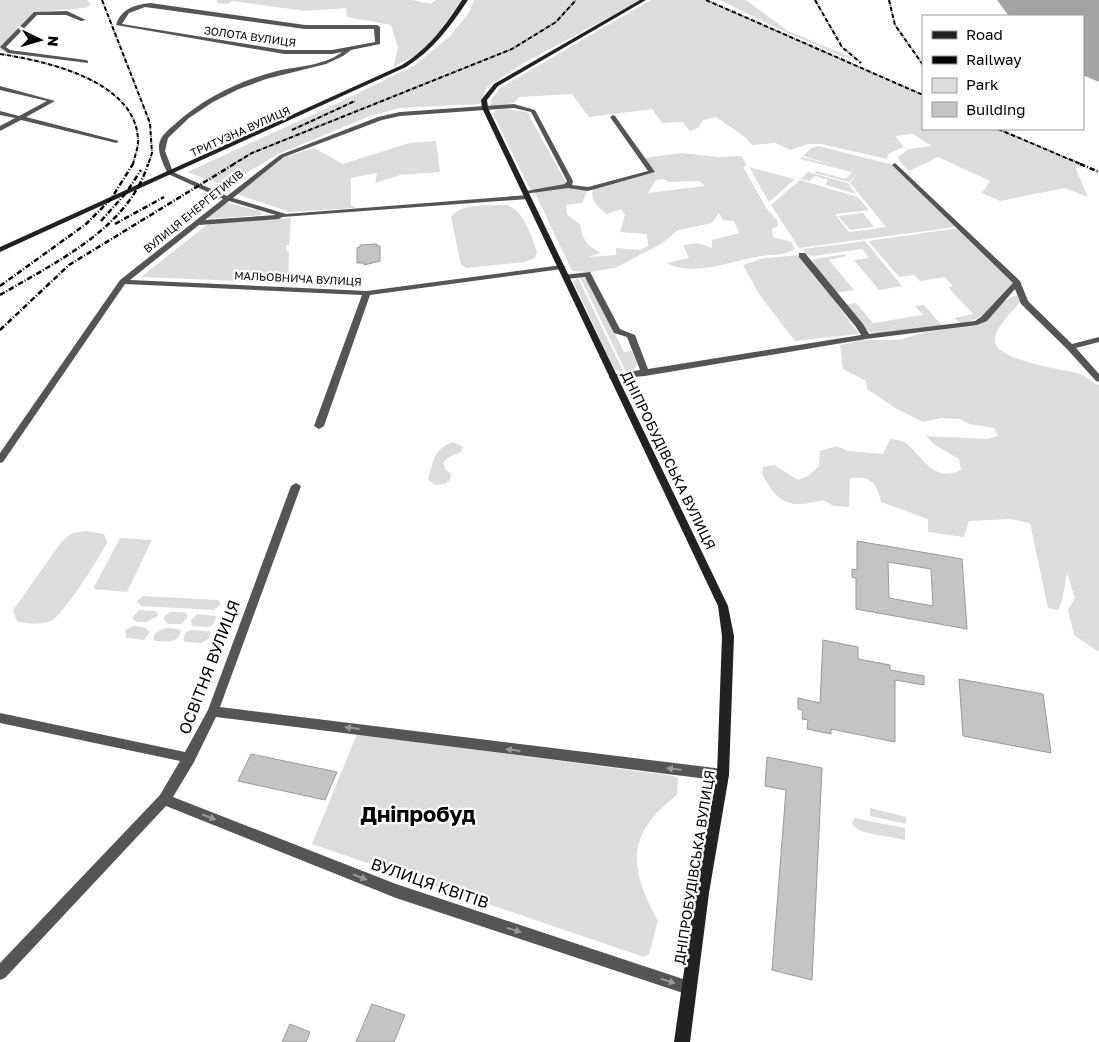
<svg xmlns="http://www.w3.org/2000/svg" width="1099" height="1042" font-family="'Golos Text',sans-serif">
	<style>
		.green { fill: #dcdcdc; fill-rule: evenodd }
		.water { fill: #a3a3a3 }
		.building { fill: #c4c4c4; stroke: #999; fill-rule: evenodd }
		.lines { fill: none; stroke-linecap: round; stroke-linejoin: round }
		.street { fill: #555; fill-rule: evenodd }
		.secondary { fill: #222; fill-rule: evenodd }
		.rail-far1 { stroke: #000; stroke-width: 2; stroke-dasharray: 4.5 1 0.5 1; stroke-linecap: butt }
		.rail { stroke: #000; stroke-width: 2.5; stroke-dasharray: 5.5 2 1 2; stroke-linecap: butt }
		.oneway { fill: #999 }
		.labels { text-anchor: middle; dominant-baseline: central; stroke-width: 4.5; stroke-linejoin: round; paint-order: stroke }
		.far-street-label { font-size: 11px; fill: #000; stroke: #fff }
		.street-label { font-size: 14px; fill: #000; stroke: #fff }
		.near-street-label { font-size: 16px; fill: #000; stroke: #fff }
		.near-district-label { font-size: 22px; font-weight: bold; fill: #000; stroke: #fff }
	</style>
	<rect width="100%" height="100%" fill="#fff"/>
	<!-- green -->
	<g class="green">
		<path d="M0,0H87L91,5L85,8L35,12L17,29L3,45L5,51H0Z"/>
		<path d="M217,0H413L430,4L436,0H462L433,41L421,53L393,67L398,48L391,25L347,17L346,8L306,11L232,1L227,4L217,3Z"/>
		<path d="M474,0H641L522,64L487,87L480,104L399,108L370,116L276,155L245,174L230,188L187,172L338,103L415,65L450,36L470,11Z"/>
		<path d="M651,0H706L923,96V129H998L1084,165L1075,167L1088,197L1065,188L1000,201L982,193L990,181L938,157L909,171L900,162L898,157L909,149L931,146L913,134L895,136L904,147L888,154L887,159L821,144H808L791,150L775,143L752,145L745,137L716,117L703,120L698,128L690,131L683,122L662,123L652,109L589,117L572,94L519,97L514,103L491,106V100L500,88Z"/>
		<path d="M720,0H746L788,31L853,58L843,57L779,29Z"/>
		<path d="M505,109L527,112L568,186L588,189L582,203L566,205L567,215L580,224C583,240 586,245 601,253L588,257L616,255V248L640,250L648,246L647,234L620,232L625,215L621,209L606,214C597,205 590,202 593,187L651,172L643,158L682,153L719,157L741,156L747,165L743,167L767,209L777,220L778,226L772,229L773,237L791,242L795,249C784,256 774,254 762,256C733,260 694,278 667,263L689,258L683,245L698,243L712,248V240L739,233L734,221L723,220L719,213L712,223L678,230L661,244L615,268L590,272L572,271L534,191L530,189L493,114L496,110ZM664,179L668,182L699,181L705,186L648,193L656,180Z"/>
		<path d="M436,141L440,172L400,175L375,183L377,173L351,178V205L355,208L290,212L236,194L285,157L314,148L343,164L409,143Z"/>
		<path d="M818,146L894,165L956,227L799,248L771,205L800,180L858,197L869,210L835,214L849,232L886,227L850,183L859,172L849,182L815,173L816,171L846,179L852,172L800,159L802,157L836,166L803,156L811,148Z"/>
		<path d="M749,167L795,179L769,202Z"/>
		<path d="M808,172L848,183L856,194L825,185L828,180L815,176L810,181L801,179Z"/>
		<path d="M228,203L260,211L262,215L208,219V217L224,204Z"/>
		<path d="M507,205C525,212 530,234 537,251L535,258L524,262L467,268L461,265L451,217C461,202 490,206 507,205Z"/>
		<path d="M863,213L874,227L850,230L838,216Z"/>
		<path d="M291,218L289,245H287L286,251H289L288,283L141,277L208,224Z"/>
		<path d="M959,228L1014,284C996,303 987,320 960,323L954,318L973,314L948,287L953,286L945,277L920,281L914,275L899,277L868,241Z"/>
		<path d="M865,241L902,286L879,290L854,260L869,258L862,249L814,256L806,255L803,249Z"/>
		<path d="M845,254L847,256L829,260L854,290L835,293L812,263L814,259Z"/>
		<path d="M800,255L803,258L859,334L795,341L759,294L743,265L764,258Z"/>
		<path d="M580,277L588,280L624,352L632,351L637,365L632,372H626Z"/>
		<path d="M578,278L624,373L614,369L573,281Z"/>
		<path d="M1017,295L1020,302C1012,312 998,324 995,337C989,362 1069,369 1083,375C1088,378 1094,383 1099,386V652L1074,635L1068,610L1075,598L1067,573L1062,601L1058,610L1048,608L1030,523L1010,519L969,521L964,537L928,532V519L881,502C877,482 870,476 850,478L849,507L834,506L822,500C789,510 777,502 762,474L763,467L774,465L798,480L808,476L819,466L820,451L836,446L848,451L883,454L890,439C895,440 902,440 906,443C924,458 933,483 961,470L959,459L935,445L926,436L987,439L998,436L994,428L970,424L959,419L941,418L923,422L895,408L867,389L866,381L843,369L840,345L861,340H899L926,332L979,324C995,317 1000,299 1017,295Z"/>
		<path d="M856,303L873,323L923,315L915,306L924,305L942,326L875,334L865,329L845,305Z"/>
		<path d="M453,442L463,447L461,452L449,457L443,463L445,469L451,474L450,480L445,484L435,485L428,479C433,462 434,448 453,442Z"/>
		<path d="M86,531L104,534L107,542C101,556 63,615 51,621C41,625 26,624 17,621L13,611L16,606L62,541L73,533Z"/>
		<path d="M120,538L152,540L127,592L93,589Z"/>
		<path d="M143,596L218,600L221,604L214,610L141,606L137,601Z"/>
		<path d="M139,610L156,611L158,616L146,622H136L132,618Z"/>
		<path d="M170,612H185L188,616L182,624H168L163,618Z"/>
		<path d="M197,614L216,616L215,622L210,627L192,626L191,620Z"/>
		<path d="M134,626L144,627L150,632L144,640L126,638L125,630Z"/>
		<path d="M166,628L179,629L181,631C177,645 167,641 155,641L153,639L155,633Z"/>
		<path d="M191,630L209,631L211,633L208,639L201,643L185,642L183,639L186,632Z"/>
		<path d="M357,734L674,776L678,778L677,795C625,835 629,868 658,921L649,954L644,957L312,844Z"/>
		<path d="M870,808L906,817V824L870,816Z"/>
		<path d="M854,818L905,828V840L863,832L852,825Z"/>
	</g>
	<!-- water -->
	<path class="water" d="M997,0H1099V82L1083,75V16H1009Z"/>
	<!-- building -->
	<g class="building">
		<path d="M377,244V246H380V261L364,265V263H357V248L360,247V245Z"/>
		<path d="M857,541L962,559L967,629L856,609V578L852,577V569L857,570ZM888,562L931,569L933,606L889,598Z"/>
		<path d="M823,640L858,647V659L890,665V670L924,676V685L895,680V742L831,729V734L807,729L808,720L802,719L803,710L798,709V698L820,703Z"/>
		<path d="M959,679L1043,694L1051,753L963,736Z"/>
		<path d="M251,754L337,772L325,800L238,781Z"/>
		<path d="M767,757L822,768L812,980L772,970L786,790L765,786Z"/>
		<path d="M372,1004L405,1015L394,1042H356Z"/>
		<path d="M290,1024L310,1032L306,1042H282Z"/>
	</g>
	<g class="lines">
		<!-- street -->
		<g class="street">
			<path d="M150,3L305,25H377L380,27V44L351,50L343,56L326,64L266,79L239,89L213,102L189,118L168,138L165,151L173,172L227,196L280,155L378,117L400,112L514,104L535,110L573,181L572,185L588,187L648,171L610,117L613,115L615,116L655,172L588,191L568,188L524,194L523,193L526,191L565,184L567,181L531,112L514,108L400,116L382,120L284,157L233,198L286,214L528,195L531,197L528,199L282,217L279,219L199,225L130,280L367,291L562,265L566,267L562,269L370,295L324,426L319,429L314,426L362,295L125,284L3,462L0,463V453L120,280L223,199L168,174C164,166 158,154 159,145C160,136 168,130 175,124C204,98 239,81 277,71C298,66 324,66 342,52L332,54H284L116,25C121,9 134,5 150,3ZM145,7L305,29H374L375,42L332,50H284L122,24L129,13ZM229,201L276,215L205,220Z"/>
			<path d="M67,11L86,20L81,21L66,15H37L6,47L10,50L86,60L88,61V63L8,53L0,47L34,12Z"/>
			<path d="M0,86L55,101L26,117L119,141L116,143L21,120L0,131V126L15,118L0,115V111L19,116L47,101L0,90Z"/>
			<path d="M895,163L1020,281L1028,301L1072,344L1099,337V342L1076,348L1099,374V382L1096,381L1067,349L1021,304L1015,289L987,321L977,325L866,339L645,376L610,379L609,377L610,375L640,370L627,337L614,333L585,277L566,279H563V275L590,272L620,329L635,335L648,369L861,335L856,327L799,257V253H805L863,324L869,334L975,321L981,317L1013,283L893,166L892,165Z"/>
			<path d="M296,483L301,486L220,707L723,769L727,771L729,775L727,779L723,781L216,717L194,762L173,797L396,884L689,981L694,983L696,988L694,993L689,995L396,898L166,806L5,978L0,980V963L160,795L180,761L0,723V713L185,752L208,710L291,486Z"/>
		</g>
		<!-- secondary -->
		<g class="secondary">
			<path d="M462,0H468C450,27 433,50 406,67L0,252V247L402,65C429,48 445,26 462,0Z"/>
			<path d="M640,0H646L498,86L487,100L488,108L728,606L734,636L729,775L709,893L690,1042H674L695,893L717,775L722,636L718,606L482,108L481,100L494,84Z"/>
		</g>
		<!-- rail-far1 -->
		<g class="rail-far1">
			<path d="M102,0L150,123L152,153L148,165"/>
			<path d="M706,0L923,95"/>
			<path d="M815,0L842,47L861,63"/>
			<path d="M889,0L895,25L923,65"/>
			<path d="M0,54C45,61 135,80 138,139C139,147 134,157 133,165"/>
			<path d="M998,129L1083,165"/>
			<path d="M292,130L355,101"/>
			<path d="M232,165L252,153L512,49L556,22L576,0"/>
		</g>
		<!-- rail -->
		<g class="rail">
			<path d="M1080,164L1099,172"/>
			<path d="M101,221L126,193L141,170"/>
			<path d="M115,224L164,197"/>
			<path d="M0,286L86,224L111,199L133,164"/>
			<path d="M0,295C54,263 128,229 148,164"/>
			<path d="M0,330L69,265L234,164"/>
		</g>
	</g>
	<!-- one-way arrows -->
	<defs><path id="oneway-solid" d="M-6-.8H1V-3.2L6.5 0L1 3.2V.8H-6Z" transform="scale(1.25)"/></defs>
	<g class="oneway">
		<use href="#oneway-solid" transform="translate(352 728) rotate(-173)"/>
		<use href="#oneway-solid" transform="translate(513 750) rotate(-173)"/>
		<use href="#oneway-solid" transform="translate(674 769) rotate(-173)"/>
		<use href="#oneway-solid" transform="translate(209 817) rotate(21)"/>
		<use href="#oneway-solid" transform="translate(360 877) rotate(21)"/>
		<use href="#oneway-solid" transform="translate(514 930) rotate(18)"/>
		<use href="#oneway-solid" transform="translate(668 981) rotate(18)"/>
	</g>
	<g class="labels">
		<!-- far-street labels -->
		<g class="far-street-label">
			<text transform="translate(250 36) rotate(8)">ЗОЛОТА ВУЛИЦЯ</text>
			<text transform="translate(240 131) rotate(-24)">ТРИТУЗНА ВУЛИЦЯ</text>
			<text transform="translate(193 211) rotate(-39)">ВУЛИЦЯ ЕНЕРГЕТИКІВ</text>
			<text transform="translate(298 278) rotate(3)">МАЛЬОВНИЧА ВУЛИЦЯ</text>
		</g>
		<!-- street labels -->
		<g class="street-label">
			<text transform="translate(669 460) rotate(64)">ДНІПРОБУДІВСЬКА ВУЛИЦЯ</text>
			<text transform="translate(694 867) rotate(-81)">ДНІПРОБУДІВСЬКА ВУЛИЦЯ</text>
		</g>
		<!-- near-street labels -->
		<g class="near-street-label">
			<text transform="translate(209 667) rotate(-69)">ОСВІТНЯ ВУЛИЦЯ</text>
			<text transform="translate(430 883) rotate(19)">ВУЛИЦЯ КВІТІВ</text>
		</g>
		<!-- near-district labels -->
		<g class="near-district-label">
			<text x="418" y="813">Дніпробуд</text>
		</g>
	</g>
	<!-- legend -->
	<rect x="922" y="15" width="162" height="115" fill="#ffffff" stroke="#999999"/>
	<rect x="932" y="31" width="25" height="8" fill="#222222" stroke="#999999"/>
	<text x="966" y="40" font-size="15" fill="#000000">Road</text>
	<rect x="932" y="56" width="25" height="8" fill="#000000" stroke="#999999"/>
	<text x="966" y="65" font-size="15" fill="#000000">Railway</text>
	<rect x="932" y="78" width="25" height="15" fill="#dcdcdc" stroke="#999999"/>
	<text x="966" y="90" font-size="15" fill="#000000">Park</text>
	<rect x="932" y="102" width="25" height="15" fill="#c4c4c4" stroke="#999999"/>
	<text x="966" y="115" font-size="15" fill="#000000">Building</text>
	<!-- north arrow -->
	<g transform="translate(40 40) rotate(95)" stroke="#ffffff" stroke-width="4" paint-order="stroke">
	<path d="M0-4L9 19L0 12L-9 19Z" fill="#000000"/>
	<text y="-8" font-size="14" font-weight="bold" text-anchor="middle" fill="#000000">N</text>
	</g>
</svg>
